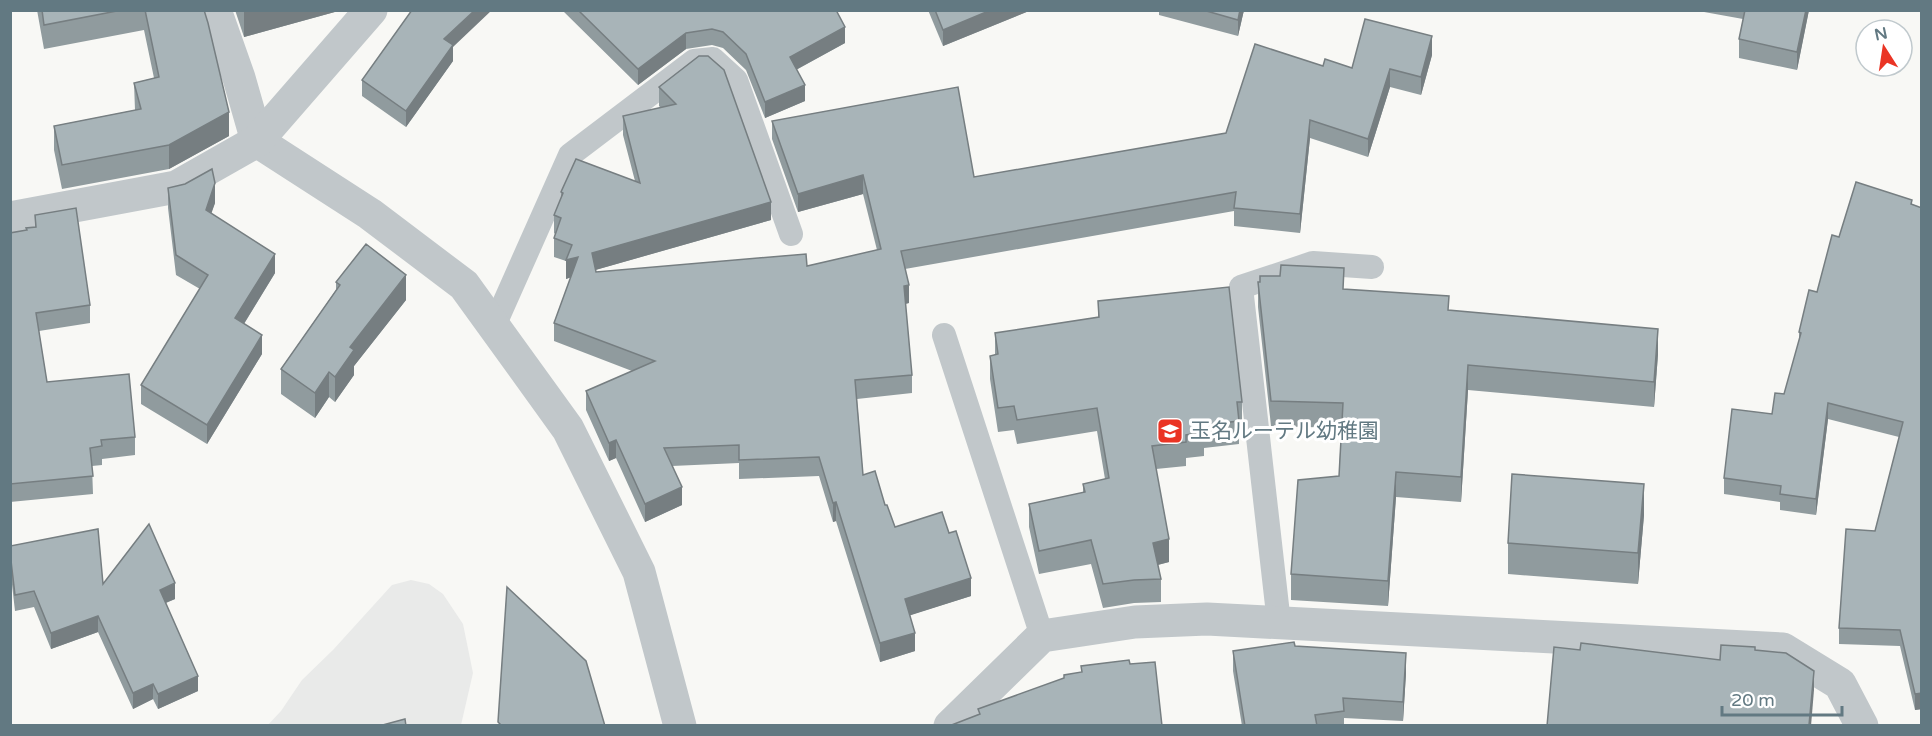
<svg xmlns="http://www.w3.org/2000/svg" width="1932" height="736" font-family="'Varela Round','Noto Sans JP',sans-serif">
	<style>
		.built { fill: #e9eae9 }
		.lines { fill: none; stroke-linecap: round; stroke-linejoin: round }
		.lane { stroke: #c1c7ca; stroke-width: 24 }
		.street { stroke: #c1c7ca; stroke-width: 33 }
		.wall { fill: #909b9e }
		.shaded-wall { fill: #767e81 }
		.building { fill: #a8b4b8; stroke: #767e81; stroke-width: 1.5 }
		.labels { text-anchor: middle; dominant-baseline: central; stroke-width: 6; stroke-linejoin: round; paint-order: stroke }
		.poi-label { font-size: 21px; fill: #627982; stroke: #fff; text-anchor: start }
	</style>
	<rect width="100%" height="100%" fill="#f8f8f5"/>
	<!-- built -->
	<path class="built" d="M411,580L429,584L443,594L463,624L473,673L461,725L267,726L281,711L302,680L333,650L392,585Z"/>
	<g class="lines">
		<!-- lane -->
		<g class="lane">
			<path d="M494,326L570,155L694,61L713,59L736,80L791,234"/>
			<path d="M944,335L1042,636"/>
			<path d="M1279,623L1241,287L1313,263L1372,267"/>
		</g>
		<!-- street -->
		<g class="street">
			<path d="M215,10L239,78L257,141L370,214L464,285L568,429L639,572L680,726"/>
			<path d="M10,218L176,187L257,141L371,10"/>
			<path d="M950,726L1042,636L1135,622L1207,619L1783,649L1840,684L1862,726"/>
		</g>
	</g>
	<!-- wall -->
	<g class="wall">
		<path d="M37,10H204L229,136L169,169L62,189L54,150V126L135,110L134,83L154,78L144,30L44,49Z"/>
		<path d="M235,10H342L244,37Z"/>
		<path d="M562,10H836L845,43L796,70L805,101L765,118L746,70L723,48L712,45L686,49L638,85Z"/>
		<path d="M928,10H1029V11L943,46Z"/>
		<path d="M1159,10H1244L1238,36L1159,15Z"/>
		<path d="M1693,10H1809L1797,70L1739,58V39L1743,19Z"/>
		<path d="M453,47V61L406,127L362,96V80Z"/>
		<path d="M1432,55L1421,95L1390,87L1368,157L1310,138L1300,233L1234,226V211L905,269L909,303L905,304L912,375V393L857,399L863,475L885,505L895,527L949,533L971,596L910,615L915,651L880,662L836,521L833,522L819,476L739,479V463L672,466L682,505L645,522L616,458L609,461L586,410V391L632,371L554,341V323L571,277L566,279V261L554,257V238L555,234L554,233V215L561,198V192L635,181L623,135V116L661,108L659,106V87L699,56L771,220L595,270L596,272L807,266L877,250L863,194L798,212L772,139V121L974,177L1226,133L1323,66L1352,68Z"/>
		<path d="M168,188L215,203L211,213L275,273L244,324L262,354L207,444L141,404V385L200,289L176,275L168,208Z"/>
		<path d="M1912,205L1922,208V709L1915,710L1900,646L1839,644V628L1875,531L1899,437L1828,419L1816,515L1780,510V502L1724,494V478L1772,414L1784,394L1799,342V332L1817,292L1839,237Z"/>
		<path d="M35,215L90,305V323L39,331L47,382L135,437V455L102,459V465L92,466L93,494L10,502V233L26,230L35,227Z"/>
		<path d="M336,282L406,300L354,366V375L335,402L329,397L315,418L281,394V369L336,290Z"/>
		<path d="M1258,282L1344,289L1449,310L1658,354L1654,407L1468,390L1461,502L1396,497L1388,606L1291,600V574L1339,476L1341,428L1271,426L1258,307Z"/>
		<path d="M1098,301L1242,402V425H1239V444L1204,448V456L1186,458V466L1156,469L1169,562L1158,565L1161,579V602L1134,603L1103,608L1091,564L1039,574L1029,527V504L1083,493V484L1105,479L1097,431L1017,444L1014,430L998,432L990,379V356L995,355V333L1098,318Z"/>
		<path d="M1644,515L1638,584L1508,574V543Z"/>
		<path d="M10,546L103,584L175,599L166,603L198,691L158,709L153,699L133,709L98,632L51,649L34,607L15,611L10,567Z"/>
		<path d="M1295,646L1406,673L1403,721L1344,718V726H1242L1233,671V651Z"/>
	</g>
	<!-- shaded-wall -->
	<g class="shaded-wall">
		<path d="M247,10H342L244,37V11Z"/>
		<path d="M475,10H492L453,47V61L406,127V111L444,39Z"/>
		<path d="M991,10H1029V11L943,46V30Z"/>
		<path d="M1240,10H1244L1238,36V20Z"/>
		<path d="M1806,10H1809L1797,70V52Z"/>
		<path d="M845,27V43L790,73V57Z"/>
		<path d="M686,33V49L638,85V69Z"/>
		<path d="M1432,36V55L1421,95V77Z"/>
		<path d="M1390,69V87L1368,157V139Z"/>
		<path d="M805,85V101L765,118V102Z"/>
		<path d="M229,112V136L169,169V145Z"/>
		<path d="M1310,120V138L1300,233V214Z"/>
		<path d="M863,175V194L798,212V194Z"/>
		<path d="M215,183V203L206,229V210Z"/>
		<path d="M771,202V220L592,271V253Z"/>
		<path d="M275,254V273L235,338V318Z"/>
		<path d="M578,257V275L566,279V260Z"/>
		<path d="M406,275V300L354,366V375L335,402V377L350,347Z"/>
		<path d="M909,285V303L904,304V286Z"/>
		<path d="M1658,329V354L1654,407V382Z"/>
		<path d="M262,335V354L207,444V425Z"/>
		<path d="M1468,365V390L1461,502V477Z"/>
		<path d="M329,372V397L315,418V393Z"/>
		<path d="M1828,403V419L1816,515V499Z"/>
		<path d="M616,440V458L609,461V443Z"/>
		<path d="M1396,472V497L1388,606V581Z"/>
		<path d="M1644,484V515L1638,584V553Z"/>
		<path d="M682,487V505L645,522V504Z"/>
		<path d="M836,502V521L833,522V503Z"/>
		<path d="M1169,539V562L1153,566V543Z"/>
		<path d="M971,578V596L905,617V599Z"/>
		<path d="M175,583V599L160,605V590Z"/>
		<path d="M98,616V632L51,649V633Z"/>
		<path d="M915,633V651L880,662V643Z"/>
		<path d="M1406,653V673L1403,721V702Z"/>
		<path d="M1814,671V690L1811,726H1809Z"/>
		<path d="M198,676V691L158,709V694Z"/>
		<path d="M153,684V699L133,709V693Z"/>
		<path d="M1922,693V709L1915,710V694Z"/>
	</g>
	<!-- building -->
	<g class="building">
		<path d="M42,10H122L44,25Z"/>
		<path d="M145,10H204L208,23L229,112L169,145L62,165L54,126L141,109L134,83L159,77Z"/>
		<path d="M412,10H475L444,39L453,45L406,111L362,80Z"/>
		<path d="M578,10H836L845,27L790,57L805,85L765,102L746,54L723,32L712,29L686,33L638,69Z"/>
		<path d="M935,10H991L943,30Z"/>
		<path d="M1203,10H1240L1238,20Z"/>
		<path d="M1745,10H1806L1797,52L1739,39Z"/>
		<path d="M1365,19L1432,36L1421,77L1390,69L1368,139L1310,120L1300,214L1234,208L1236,192L901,251L909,285L904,286L912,375L855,380L863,475L875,471L885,505H887L895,527L942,512L949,533L956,531L971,578L905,599L915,633L880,643L836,502L833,503L819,457L739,460V445L664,448L682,487L645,504L616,440L609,443L586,391L655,361L554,323L578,257L566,260L572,245L554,238L561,218L554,215L563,193L561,192L576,159L640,183L623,116L676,104L659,87L699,56H708L724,70L771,202L592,253L596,272L806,254L807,266L881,249L863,175L798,194L772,121L958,87L974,177L1226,133L1255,44L1323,66L1325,59L1352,68Z"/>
		<path d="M212,169L215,183L206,210L275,254L235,318L262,335L207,425L141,385L208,275L176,255L168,188L185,184Z"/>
		<path d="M1856,182L1912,200L1911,204L1922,208V693L1915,694L1900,630L1839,628L1846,529L1875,531L1903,422L1828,403L1816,499L1780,494L1781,486L1724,478L1732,409L1772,414L1775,393L1784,394L1801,333L1799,332L1809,290L1817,292L1832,235L1839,237Z"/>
		<path d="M76,208L90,305L36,313L47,382L129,374L135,437L101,440L102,446L90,448L93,476L10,484V233L27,230L26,228L36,227L35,215Z"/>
		<path d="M366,244L406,275L350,347L354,350L335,377L329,372L315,393L281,369L340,285L336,282Z"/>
		<path d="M1281,265L1344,268L1343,289L1449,296L1448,310L1658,329L1654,382L1468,365L1461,477L1396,472L1388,581L1291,574L1298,480L1339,476L1343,403L1271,401L1258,282H1260V276H1280Z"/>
		<path d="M1229,287L1242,402H1237L1239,421L1203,425L1204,432L1186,435V442L1152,446L1169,539L1153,543L1161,579L1134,580L1103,584L1091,540L1039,551L1029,504L1085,492L1083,484L1109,478L1097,408L1017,420L1014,406L998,408L990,356L998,354L995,333L1099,317L1098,301Z"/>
		<path d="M1512,474L1644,484L1638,553L1508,543Z"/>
		<path d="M149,524L175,583L160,590L198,676L158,694L153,684L133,693L98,616L51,633L34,591L15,595L10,552V546L98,529L103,584Z"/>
		<path d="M507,587L586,661L605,726H502L498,722Z"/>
		<path d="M1294,642L1295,646L1406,653L1403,702L1343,698L1344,711L1315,715L1317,726H1245L1233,651Z"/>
		<path d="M1581,643L1720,660L1721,645L1755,647V650L1786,653L1814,671L1809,725L1811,726H1547L1554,647L1580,650Z"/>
		<path d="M1129,660L1130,664L1155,662L1162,726H949L980,714L978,709L1064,678V675L1082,672L1081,666Z"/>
		<path d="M405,719L406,726H379Z"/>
	</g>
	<!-- icons -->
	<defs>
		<symbol id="school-square" viewBox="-11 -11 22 22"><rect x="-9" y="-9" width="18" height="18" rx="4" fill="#ea3424" stroke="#fff"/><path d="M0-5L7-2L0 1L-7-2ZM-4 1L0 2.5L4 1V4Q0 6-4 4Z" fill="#fff"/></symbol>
	</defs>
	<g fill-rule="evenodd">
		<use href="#school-square" x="1155" y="416" width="30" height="30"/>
	</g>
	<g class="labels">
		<!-- poi labels -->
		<g class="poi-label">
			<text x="1190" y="431">玉名ルーテル幼稚園</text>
		</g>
	</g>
	<!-- border -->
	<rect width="1932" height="736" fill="none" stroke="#627982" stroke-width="24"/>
	<!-- north arrow -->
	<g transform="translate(1884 48) rotate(348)"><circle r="28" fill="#ffffff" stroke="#c0c9cd" stroke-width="1.5"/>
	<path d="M0-4.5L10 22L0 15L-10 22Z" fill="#ea3424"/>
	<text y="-9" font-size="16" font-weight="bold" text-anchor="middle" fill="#627982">N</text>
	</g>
	<!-- scale -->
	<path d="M1722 706v9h120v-9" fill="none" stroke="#627982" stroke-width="3"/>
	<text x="1731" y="706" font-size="18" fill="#627982" stroke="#ffffff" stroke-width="4.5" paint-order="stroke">20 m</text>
</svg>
